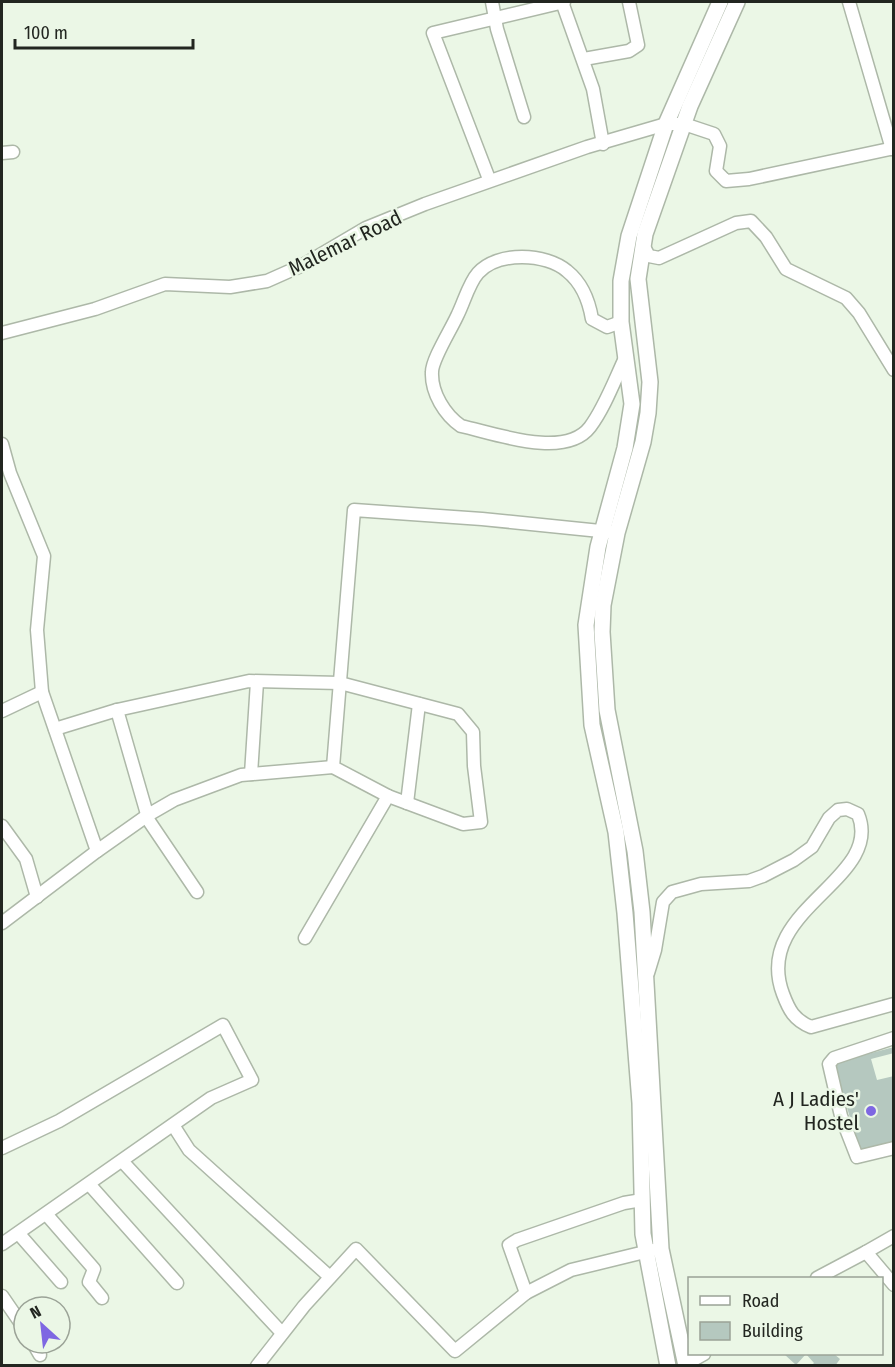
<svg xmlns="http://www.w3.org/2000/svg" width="895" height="1367" font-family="'Fira Sans Condensed',sans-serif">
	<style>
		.building { fill: #b5c8bf }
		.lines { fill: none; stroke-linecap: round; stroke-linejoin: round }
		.minor-casing { stroke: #adb8a8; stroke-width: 15 }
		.major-casing { stroke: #adb8a8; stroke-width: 18 }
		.minor { stroke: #fff; stroke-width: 12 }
		.major { stroke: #fff; stroke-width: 15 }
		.poi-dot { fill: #7e67e2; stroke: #ebf7e6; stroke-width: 2 }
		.labels { text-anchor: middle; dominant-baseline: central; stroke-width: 5; stroke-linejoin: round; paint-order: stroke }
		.street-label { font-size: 21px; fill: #222620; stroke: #ebf7e6 }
		.poi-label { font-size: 21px; fill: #222620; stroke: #ebf7e6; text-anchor: end }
	</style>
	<rect width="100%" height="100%" fill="#ebf7e6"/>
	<!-- building -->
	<g class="building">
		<path d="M894,1047V1053L871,1059L877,1080L894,1076V1142L860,1152L834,1063Z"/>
		<path d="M784,1354H834L840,1359L835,1366H811L814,1363L806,1354L796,1365Z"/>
	</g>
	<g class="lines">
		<defs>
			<g id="minor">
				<path d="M492,2L497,29L524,117"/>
				<path d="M562,2L593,89L603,144"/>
				<path d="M849,2L892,149"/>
				<path d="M584,59L629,51L638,45L629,2"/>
				<path d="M2,153L13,152"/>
				<path d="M489,179L433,33L564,2"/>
				<path d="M643,245L649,256L659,258L736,223L751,221L766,237L786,269L846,298L859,313L894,370"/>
				<path d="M621,322L607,327L592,319C589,301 582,283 567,271C546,253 498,251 478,273C469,283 464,302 458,314C452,328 432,359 432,372C431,393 445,415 461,426C494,433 565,460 590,427C605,407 615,379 626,356"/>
				<path d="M2,333L95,309L165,284L230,287L267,281L303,265L366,228L425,204L587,147L666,124H684L714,134L720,146L716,171L726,181L749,179L894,148"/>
				<path d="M2,444L10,473L44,556L37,630L42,692L97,851"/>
				<path d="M2,711L42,692"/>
				<path d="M55,729L117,710"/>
				<path d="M251,774L257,682"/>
				<path d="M407,803L419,704"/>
				<path d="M2,826L26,859L37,897"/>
				<path d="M197,892L149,821L117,710L249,681L340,683L458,714L473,732L474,766L481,822L463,824L388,796"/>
				<path d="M2,923L97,851L148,815L174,800L241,775L333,767"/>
				<path d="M305,938L388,796L333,767L354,510L482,519L610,532"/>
				<path d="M648,973L655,950L663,902L672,892L701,884L749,881L763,876L794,860L812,847L829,818L838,810L847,809L858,814C885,880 751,909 783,994C789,1010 794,1020 811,1027L894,1004"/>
				<path d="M894,1038L834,1058L829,1064L841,1116L857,1157L894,1148"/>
				<path d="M173,1125L189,1150L330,1277"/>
				<path d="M2,1148L59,1121L223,1025L252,1080L211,1098L2,1244"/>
				<path d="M122,1161L282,1333"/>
				<path d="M89,1184L177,1283"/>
				<path d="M47,1215L94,1269L89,1282L102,1298"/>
				<path d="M19,1234L61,1282"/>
				<path d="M894,1236L866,1252L894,1285"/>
				<path d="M817,1278L866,1252"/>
				<path d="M526,1293L509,1245L517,1240L624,1203L642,1200"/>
				<path d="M2,1296L24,1328"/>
				<path d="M33,1343L40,1355"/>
				<path d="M686,1364L704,1354"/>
				<path d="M257,1366L304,1306L356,1249L455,1351L526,1293L571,1270L653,1250"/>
			</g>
			<g id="major">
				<path d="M668,1366L643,1234L640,1103L625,913L616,832L592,725L586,625L598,547L625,448L632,404L621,322V281L629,236L666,124L720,2"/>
				<path d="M686,1366L661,1249L642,912L635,851L607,710L602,632L603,605L617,533L643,442L648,413L650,382L638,279L645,234L690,106L737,2"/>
			</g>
		</defs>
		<!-- minor casing -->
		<use href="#minor" class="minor-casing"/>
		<!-- major casing -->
		<use href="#major" class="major-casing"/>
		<!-- minor -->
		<use href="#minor" class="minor"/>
		<!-- major -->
		<use href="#major" class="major"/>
	</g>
	<!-- markers -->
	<circle class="poi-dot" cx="871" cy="1111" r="6"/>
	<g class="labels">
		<!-- street labels -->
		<g class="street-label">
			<text transform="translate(345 243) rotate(-26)">Malemar Road</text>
		</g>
		<!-- poi labels -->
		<g class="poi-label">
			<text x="859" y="1099">A J Ladies'<tspan x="859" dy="24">Hostel</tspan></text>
		</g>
	</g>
	<!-- border -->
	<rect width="895" height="1367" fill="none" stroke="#222620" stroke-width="6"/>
	<!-- legend -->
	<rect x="688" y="1277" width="195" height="78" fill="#ebf7e6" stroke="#9ba397" stroke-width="1.5"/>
	<rect x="700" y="1296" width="30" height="9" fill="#ffffff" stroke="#9ba397" stroke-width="1.5"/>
	<text x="742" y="1307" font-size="18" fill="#222620">Road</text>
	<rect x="700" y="1322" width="30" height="18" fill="#b5c8bf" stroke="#9ba397" stroke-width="1.5"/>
	<text x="742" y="1337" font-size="18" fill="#222620">Building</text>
	<!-- north arrow -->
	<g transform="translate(42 1325) rotate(333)"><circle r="28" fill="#ebf7e6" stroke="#9ba397" stroke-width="1.5"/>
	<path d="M0-4.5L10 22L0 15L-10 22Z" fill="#7e67e2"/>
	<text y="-9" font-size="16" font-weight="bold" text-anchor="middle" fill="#222620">N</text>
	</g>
	<!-- scale -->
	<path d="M15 39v9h178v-9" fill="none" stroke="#222620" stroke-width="3"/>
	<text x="24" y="39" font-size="18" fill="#222620" stroke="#ebf7e6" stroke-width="4.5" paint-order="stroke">100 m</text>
</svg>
